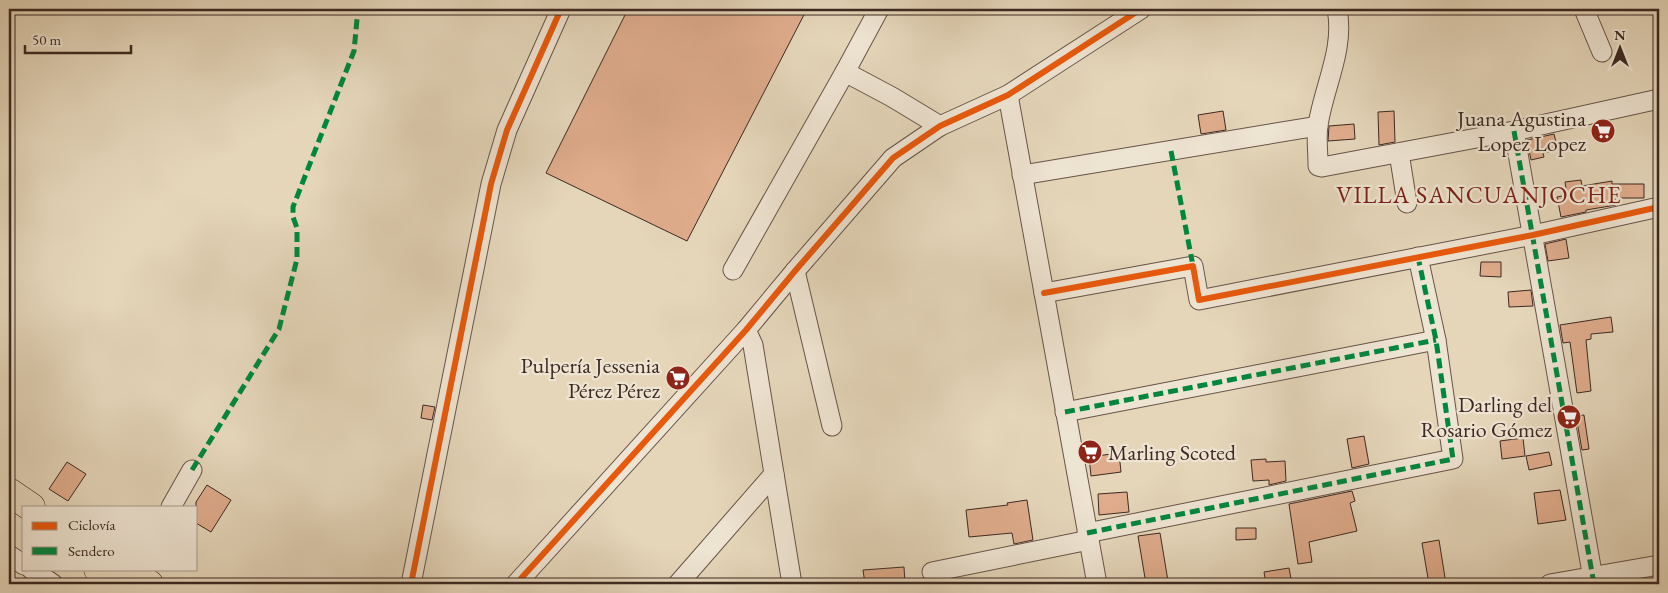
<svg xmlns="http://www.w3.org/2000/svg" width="1668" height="593" font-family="'EB Garamond',serif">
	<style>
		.building { fill: #dfac8c; stroke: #3d2922 }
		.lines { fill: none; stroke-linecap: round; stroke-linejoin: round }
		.minor-casing { stroke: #675448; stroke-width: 21 }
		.highway-casing { stroke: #3d2922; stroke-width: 29 }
		.minor { stroke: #eee4d2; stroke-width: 19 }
		.highway { stroke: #e5d6ba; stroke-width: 28 }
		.quiet { stroke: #00873e; stroke-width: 5; stroke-dasharray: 10 5; stroke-linecap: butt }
		.cycleway-casing { stroke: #eee4d2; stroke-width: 9 }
		.cycleway { stroke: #e8590c; stroke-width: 6 }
		.labels { text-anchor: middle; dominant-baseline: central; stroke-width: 4.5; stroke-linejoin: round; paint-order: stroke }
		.poi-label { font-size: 22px; fill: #3d2922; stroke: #eee4d2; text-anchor: end }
		.neighbourhood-label { font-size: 24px; letter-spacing: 1px; fill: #7a1f14; stroke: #eee4d2 }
	</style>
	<rect width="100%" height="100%" fill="#e5d6ba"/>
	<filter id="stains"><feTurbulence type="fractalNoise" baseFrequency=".004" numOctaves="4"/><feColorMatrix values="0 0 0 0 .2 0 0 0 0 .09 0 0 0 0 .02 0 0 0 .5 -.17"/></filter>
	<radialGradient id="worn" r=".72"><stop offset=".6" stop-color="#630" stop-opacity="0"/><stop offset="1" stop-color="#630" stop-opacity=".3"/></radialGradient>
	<!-- building -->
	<g class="building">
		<path d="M628,9H807L687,241L546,173Z"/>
		<path d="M1223,111L1226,130L1201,134L1198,115Z"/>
		<path d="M1394,111L1395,142L1379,145L1378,112Z"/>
		<path d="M1354,124L1355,139L1328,141L1329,126Z"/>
		<path d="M1554,134L1558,150L1543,153L1544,157L1531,160L1527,140Z"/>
		<path d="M1581,180L1582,186L1612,181V184H1644V198H1615L1616,205L1586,210V212L1561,217L1557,197L1567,195L1565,182Z"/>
		<path d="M1566,239L1569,258L1548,261L1545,244Z"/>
		<path d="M1481,262H1501V277L1480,276Z"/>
		<path d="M1531,290L1533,306L1509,307L1508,292Z"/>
		<path d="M1611,317L1613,332L1591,334V339L1586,340L1591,391L1577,393L1570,342L1563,343L1560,325Z"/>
		<path d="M423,405L435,407L432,420L421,418Z"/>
		<path d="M1584,415L1589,449L1582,450L1576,416Z"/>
		<path d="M1364,436L1369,464L1352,468L1347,439Z"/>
		<path d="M1523,438L1525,456L1502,459L1500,441Z"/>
		<path d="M1549,452L1552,465L1529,470L1526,456Z"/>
		<path d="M1119,453L1121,472L1091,476L1089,457Z"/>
		<path d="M1266,459V462L1285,461L1286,481L1269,485V480L1253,481L1251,460Z"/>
		<path d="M67,462L86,474L68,501L49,489Z"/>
		<path d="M207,485L231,500L211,532L196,523V502Z"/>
		<path d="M1560,490L1566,520L1538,524L1534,493Z"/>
		<path d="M1352,491L1355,501L1350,503L1357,531L1309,542L1312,562L1298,564L1289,504Z"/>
		<path d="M1127,492L1129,512L1099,515L1098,494Z"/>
		<path d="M1027,500L1033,540L1014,544L1012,533L969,537L966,510L1008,505L1007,503Z"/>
		<path d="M1236,528H1256V539L1236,540Z"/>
		<path d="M1160,533L1168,581L1146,584L1138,536Z"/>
		<path d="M1439,540L1446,584H1429L1422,543Z"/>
		<path d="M904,567L905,584H865L863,570Z"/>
		<path d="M1289,568L1292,584H1266L1264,572Z"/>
	</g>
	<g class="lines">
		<defs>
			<g id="minor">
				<path d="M1337,9C1345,49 1324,86 1318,125C1316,137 1318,151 1318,164V166L1322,167L1514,131L1659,99"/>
				<path d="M1584,9L1602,52"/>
				<path d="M845,72L879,9"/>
				<path d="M1008,95L1097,584"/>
				<path d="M1514,131L1594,584"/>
				<path d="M1399,153L1407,203"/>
				<path d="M1022,175L1318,126"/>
				<path d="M733,270L845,72L892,97L940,126"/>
				<path d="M795,271L832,426"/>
				<path d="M1044,293L1193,266L1199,300L1533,235L1659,207"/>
				<path d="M746,330L753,345L792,584"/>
				<path d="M1065,412L1436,340"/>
				<path d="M171,507L192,470"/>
				<path d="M1087,533L1453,459L1436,340L1418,257"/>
				<path d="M9,555L24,565"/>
				<path d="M31,569L53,584"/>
				<path d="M932,572L1089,540"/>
				<path d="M411,584L491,184L507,130L561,9"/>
				<path d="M516,584L746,330L795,271L893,158L940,126L1008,95L1141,9"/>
				<path d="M678,584L774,474"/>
				<path d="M1550,584L1659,565"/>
			</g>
			<g id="highway">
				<path d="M9,492L31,507"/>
				<path d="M98,569L121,584"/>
				<path d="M126,569L149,584"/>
			</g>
		</defs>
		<!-- minor casing -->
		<use href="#minor" class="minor-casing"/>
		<!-- highway casing -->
		<use href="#highway" class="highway-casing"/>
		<!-- minor -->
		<use href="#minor" class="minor"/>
		<!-- highway -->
		<use href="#highway" class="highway"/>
		<!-- quiet -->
		<g class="quiet">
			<path d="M1514,131L1594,584"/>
			<path d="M1171,151L1193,266"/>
			<path d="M1065,412L1436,340"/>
			<path d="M192,470L279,329L297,259V228L293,217V207L354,51L358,9"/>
			<path d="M1087,533L1453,459L1436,340L1418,257"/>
		</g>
		<defs>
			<g id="cycleway">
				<path d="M1044,293L1193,266L1199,300L1533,235L1659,207"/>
				<path d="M411,584L491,184L507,130L561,9"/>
				<path d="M516,584L746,330L795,271L893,158L940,126L1008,95L1141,9"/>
			</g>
		</defs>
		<!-- cycleway casing -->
		<use href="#cycleway" class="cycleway-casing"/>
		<!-- cycleway -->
		<use href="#cycleway" class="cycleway"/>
	</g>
	<!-- icons -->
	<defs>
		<symbol id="supermarket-disc" viewBox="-11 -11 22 22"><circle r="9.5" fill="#8f2418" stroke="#eee4d2"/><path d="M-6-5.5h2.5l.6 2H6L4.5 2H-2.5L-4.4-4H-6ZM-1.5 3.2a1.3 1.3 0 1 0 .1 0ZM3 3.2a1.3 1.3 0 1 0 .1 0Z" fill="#fff"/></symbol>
	</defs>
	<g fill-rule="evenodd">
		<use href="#supermarket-disc" x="1589" y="117" width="28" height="28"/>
		<use href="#supermarket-disc" x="664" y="364" width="28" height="28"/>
		<use href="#supermarket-disc" x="1555" y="403" width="28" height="28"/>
		<use href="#supermarket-disc" x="1076" y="438" width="28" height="28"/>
	</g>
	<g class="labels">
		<!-- poi labels -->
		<g class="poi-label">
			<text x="1586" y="118">Juana Agustina<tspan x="1586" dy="25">Lopez Lopez</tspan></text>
			<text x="660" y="365">Pulpería Jessenia<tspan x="660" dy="25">Pérez Pérez</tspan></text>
			<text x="1552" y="404">Darling del<tspan x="1552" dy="25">Rosario Gómez</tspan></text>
			<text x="1108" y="452" text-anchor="start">Marling Scoted</text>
		</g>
		<!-- neighbourhood labels -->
		<g class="neighbourhood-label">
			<text x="1479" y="194">VILLA SANCUANJOCHE</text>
		</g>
	</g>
	<!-- margin -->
	<rect width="1668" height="593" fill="none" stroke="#e5d6ba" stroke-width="30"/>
	<rect x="10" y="10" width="1648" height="573" fill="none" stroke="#3d2922" stroke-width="2.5"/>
	<rect x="15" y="15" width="1638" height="563" fill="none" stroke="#3d2922"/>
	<!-- legend -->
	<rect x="22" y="506" width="175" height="65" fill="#eee4d2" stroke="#a7998c"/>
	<rect x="32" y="522" width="25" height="8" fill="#e8590c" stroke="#a7998c"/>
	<text x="68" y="530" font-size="15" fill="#3d2922">Ciclovía</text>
	<rect x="32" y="547" width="25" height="8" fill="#00873e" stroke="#a7998c"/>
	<text x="68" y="556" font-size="15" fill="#3d2922">Sendero</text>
	<!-- north arrow -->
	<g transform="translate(1620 48)" stroke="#eee4d2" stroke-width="4" paint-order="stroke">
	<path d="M0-4L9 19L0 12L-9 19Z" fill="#3d2922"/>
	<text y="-8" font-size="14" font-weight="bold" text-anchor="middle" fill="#3d2922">N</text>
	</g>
	<!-- scale -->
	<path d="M25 45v8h106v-8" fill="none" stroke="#3d2922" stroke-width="2.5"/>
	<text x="32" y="45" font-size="15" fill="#3d2922" stroke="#eee4d2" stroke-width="4" paint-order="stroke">50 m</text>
	<rect width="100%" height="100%" filter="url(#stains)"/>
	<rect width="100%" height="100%" fill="url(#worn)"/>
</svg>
